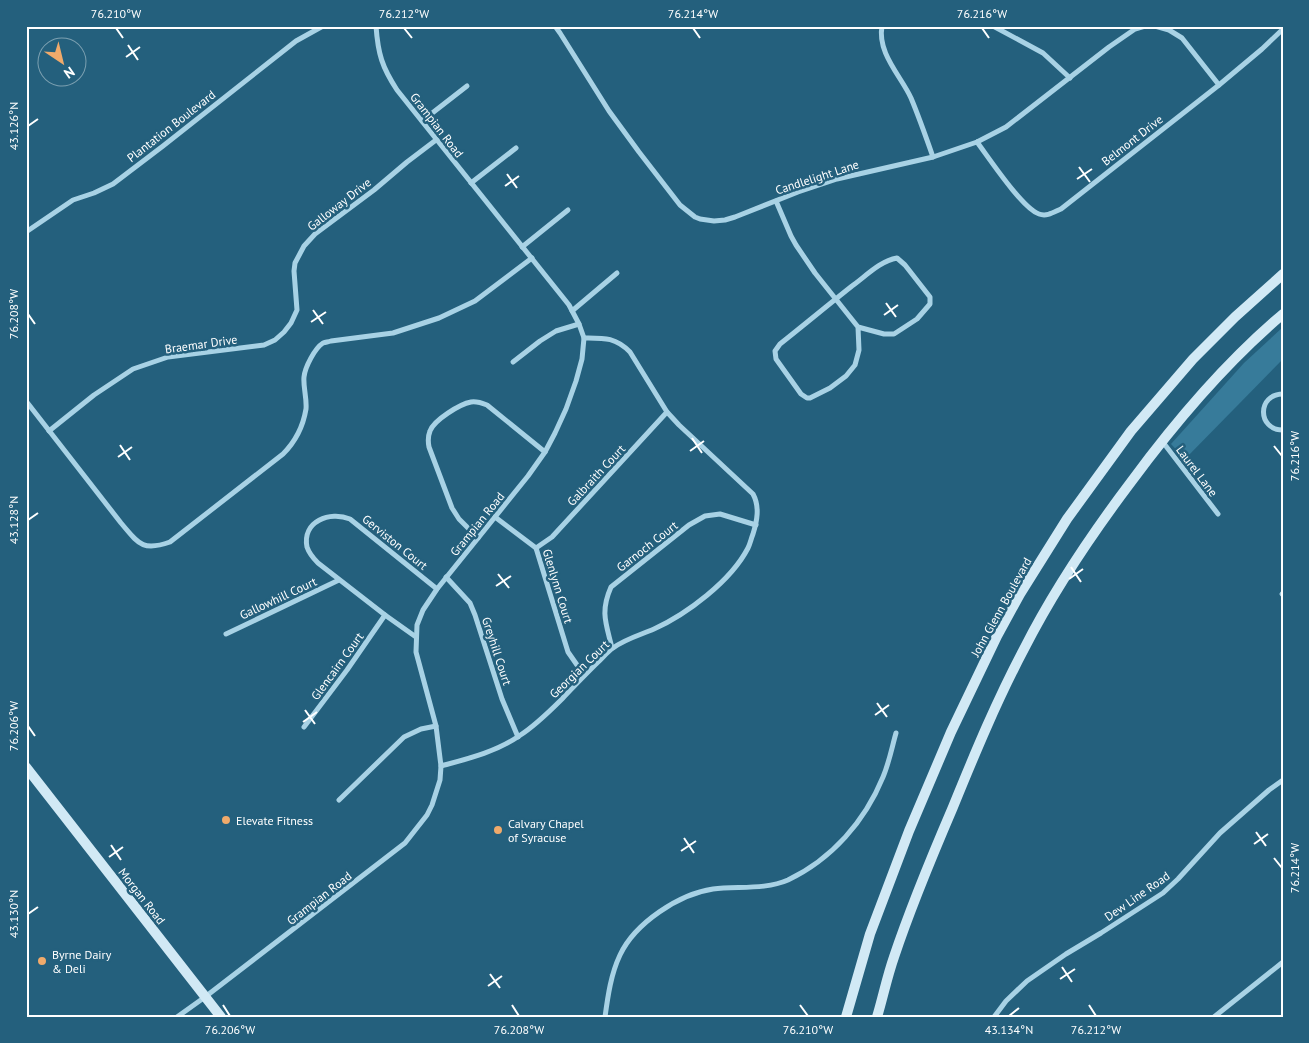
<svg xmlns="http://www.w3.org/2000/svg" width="1309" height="1043" font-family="'PT Sans',sans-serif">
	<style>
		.green { fill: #377b9a }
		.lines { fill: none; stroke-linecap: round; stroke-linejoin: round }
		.street { stroke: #a8d2e5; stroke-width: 5 }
		.secondary { stroke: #d1e9f5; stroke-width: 10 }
		.ticks { fill: none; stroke: #fff; stroke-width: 2 }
		.poi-dot { fill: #f0aa6b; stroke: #24607d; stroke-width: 2 }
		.labels { text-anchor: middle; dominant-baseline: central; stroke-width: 5; stroke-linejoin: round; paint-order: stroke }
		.street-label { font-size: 12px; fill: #fff; stroke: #24607d }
		.poi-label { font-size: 12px; fill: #fff; stroke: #24607d; text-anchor: start }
		.neatline { fill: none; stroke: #fff; stroke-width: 2 }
		.ticks-label { font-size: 12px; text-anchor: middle; fill: #fff }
	</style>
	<rect width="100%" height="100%" fill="#24607d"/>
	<!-- green -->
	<path class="green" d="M1283,327V359L1185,459L1171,444L1244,363Z"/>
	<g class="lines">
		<!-- street -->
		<g class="street">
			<path d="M555,26L560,33L609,111L639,152L680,205L695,217L700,219L714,221L725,220L735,217L798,192L837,179L933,157L977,142L1006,127L1109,47L1135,29L1145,26"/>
			<path d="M882,26C877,53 901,76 911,98C919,117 926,137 933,157"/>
			<path d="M993,26L1043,53L1070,78"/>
			<path d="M1155,26L1169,30L1182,38L1219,85"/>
			<path d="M422,121L467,86"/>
			<path d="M977,142C989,158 1022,208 1039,214C1047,217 1054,212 1061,209L1219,85L1262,49L1283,29"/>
			<path d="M471,183L516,148"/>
			<path d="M776,201L791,236L796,245L815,273L858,327L859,350L855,365L846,376L830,388L810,398H807L801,394L776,359L775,351L780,344C804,325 828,305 852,286C866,276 880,261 897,258L905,265L930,297V304L917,319L894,334H884L858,327"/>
			<path d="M26,232L73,200L94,193L113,184L163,146L296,41L323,26"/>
			<path d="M522,247L568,210"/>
			<path d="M572,311L617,273"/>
			<path d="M513,362L540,341L556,331L579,324"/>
			<path d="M1283,394C1257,394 1257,430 1283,430"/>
			<path d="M26,401L121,523C138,543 142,552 170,542L283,454C296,441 303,427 306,409C307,398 303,387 304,377C305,367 315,348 323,343C326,342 328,342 331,341L393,333L439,318L475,301L532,258"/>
			<path d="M49,431L94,395L133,369L168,357L264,345L275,340L284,332L291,323L297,310L294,271L295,263L304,246L315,234L374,190L407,162L436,140"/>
			<path d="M1162,441L1218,514"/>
			<path d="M495,517L536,548L568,652L584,675"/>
			<path d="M478,538L459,519L452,508L429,447C428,442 428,436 430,431C434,420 460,404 471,402C477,401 482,403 487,405L545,452"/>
			<path d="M536,548L552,537L667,412"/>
			<path d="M446,577L470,603L475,615L502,699L518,737"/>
			<path d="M1282,594L1283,593"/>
			<path d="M226,634L339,580"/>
			<path d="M416,637L385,615L318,563C313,558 309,553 307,547C302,521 330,511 350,519L437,589"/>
			<path d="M612,648C606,623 600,612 611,587L689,525L705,516L720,514L756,525"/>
			<path d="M304,727L347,670L385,615"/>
			<path d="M441,766C467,759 496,752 519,736C535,726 549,712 562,699C573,687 585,675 596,664C602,659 607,652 613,648C625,639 640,635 654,629C687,614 731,581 748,548C750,544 751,539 753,534C757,521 760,507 753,494L679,425L667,412L630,352C615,337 604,338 584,338"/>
			<path d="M339,800L404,737L421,729L436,726"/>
			<path d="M177,1017L205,997L405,843L427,815L432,805L440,780L441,766L436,726L416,652L417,625L423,610L437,589L528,476L545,452L555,433L566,409L576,381L582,359L584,338L579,324L569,305L397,90C382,67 378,54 376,26"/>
			<path d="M605,1017C608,995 611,974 620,955C635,923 679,894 713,889C738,886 765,890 788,880C832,859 865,821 883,777C889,763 892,747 896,733"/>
			<path d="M994,1017L1006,1001L1027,981L1066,954L1101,933L1163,893L1178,879L1220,833L1269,790L1283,780"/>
			<path d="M1214,1017L1283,962"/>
		</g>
		<!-- secondary -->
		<g class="secondary">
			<path d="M26,767L221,1017"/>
			<path d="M846,1017L870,934L909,831L951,732L997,636L1020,594L1067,519L1131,431L1193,359L1235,317L1283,274"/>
			<path d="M877,1017C883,997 887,977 894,957C911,906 932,856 953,807C975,753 997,700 1024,649C1054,590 1091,535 1131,482C1176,421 1225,363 1283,314"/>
		</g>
	</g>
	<!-- ticks -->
	<path class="ticks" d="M116,28L123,38M404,28L412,38M693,28L700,38M982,28L989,38M128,45L138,60M126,57L140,47M28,126L38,119M1079,167L1090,182M507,174L517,188M1077,179L1092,169M505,186L519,176M886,303L896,317M313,310L323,324M28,314L35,324M884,315L898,305M311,322L326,312M692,438L702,453M120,445L130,460M1274,446L1282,456M690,451L704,441M118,457L132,447M28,520L38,513M1071,567L1081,582M498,574L509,588M1069,579L1083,569M496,586L511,576M877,703L887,717M305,710L315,724M875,715L889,705M303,722L317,712M28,726L35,736M1256,832L1266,846M684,838L694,853M1254,844L1268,834M111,845L121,860M681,851L696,841M109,857L123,847M1274,858L1282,868M28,914L38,907M1062,967L1072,982M490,974L500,988M1060,979L1075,969M488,986L502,976M223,1005L230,1016M512,1005L519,1016M800,1005L808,1016M1089,1005L1096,1016M1009,1016L1019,1008"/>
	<!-- markers -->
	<g class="poi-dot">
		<circle cx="226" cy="820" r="5"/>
		<circle cx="498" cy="830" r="5"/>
		<circle cx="42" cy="961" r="5"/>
	</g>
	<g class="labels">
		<!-- street labels -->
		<g class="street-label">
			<text transform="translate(437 125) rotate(52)">Grampian Road</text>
			<text transform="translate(171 126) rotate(-38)">Plantation Boulevard</text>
			<text transform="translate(1132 140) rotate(-38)">Belmont Drive</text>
			<text transform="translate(817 177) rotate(-18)">Candlelight Lane</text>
			<text transform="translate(339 204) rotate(-38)">Galloway Drive</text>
			<text transform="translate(201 344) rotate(-8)">Braemar Drive</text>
			<text transform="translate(1197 471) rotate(53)">Laurel Lane</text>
			<text transform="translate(596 475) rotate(-47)">Galbraith Court</text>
			<text transform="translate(477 524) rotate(-51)">Grampian Road</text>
			<text transform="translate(395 542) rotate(39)">Gerviston Court</text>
			<text transform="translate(647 546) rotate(-38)">Garnoch Court</text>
			<text transform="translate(558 586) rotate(73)">Glenlynn Court</text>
			<text transform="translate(278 598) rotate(-25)">Gallowhill Court</text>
			<text transform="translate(1001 607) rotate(-61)">John Glenn Boulevard</text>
			<text transform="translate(497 651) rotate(72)">Greyhill Court</text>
			<text transform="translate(337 666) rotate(-54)">Glencairn Court</text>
			<text transform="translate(579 669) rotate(-44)">Georgian Court</text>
			<text transform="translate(142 896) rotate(52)">Morgan Road</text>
			<text transform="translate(1137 896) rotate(-35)">Dew Line Road</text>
			<text transform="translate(319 898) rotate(-38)">Grampian Road</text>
		</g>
		<!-- poi labels -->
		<g class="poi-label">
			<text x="236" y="820">Elevate Fitness</text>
			<text x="508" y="823">Calvary Chapel<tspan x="508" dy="14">of Syracuse</tspan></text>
			<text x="52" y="954">Byrne Dairy<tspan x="52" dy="14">&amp; Deli</tspan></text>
		</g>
	</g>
	<!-- border -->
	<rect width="1309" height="1043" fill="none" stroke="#24607d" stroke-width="55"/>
	<!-- north arrow -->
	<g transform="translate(62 62) rotate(145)"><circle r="24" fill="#24607d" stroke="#7ca0b1"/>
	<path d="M0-4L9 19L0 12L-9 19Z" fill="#f0aa6b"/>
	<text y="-8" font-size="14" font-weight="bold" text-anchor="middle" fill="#ffffff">N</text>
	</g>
	<rect x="28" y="28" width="1254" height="988" class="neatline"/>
	<g class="ticks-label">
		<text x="116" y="18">76.210°W</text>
		<text x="404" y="18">76.212°W</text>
		<text x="693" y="18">76.214°W</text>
		<text x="982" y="18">76.216°W</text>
		<text transform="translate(14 126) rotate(-90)" y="4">43.126°N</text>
		<text transform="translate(14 314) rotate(-90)" y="4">76.208°W</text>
		<text transform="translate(1295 456) rotate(-90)" y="4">76.216°W</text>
		<text transform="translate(14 520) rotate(-90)" y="4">43.128°N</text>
		<text transform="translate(14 726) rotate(-90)" y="4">76.206°W</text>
		<text transform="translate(1295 868) rotate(-90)" y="4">76.214°W</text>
		<text transform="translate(14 914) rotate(-90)" y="4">43.130°N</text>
		<text x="230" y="1034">76.206°W</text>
		<text x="519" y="1034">76.208°W</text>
		<text x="808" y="1034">76.210°W</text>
		<text x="1009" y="1034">43.134°N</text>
		<text x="1096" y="1034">76.212°W</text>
	</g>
</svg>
